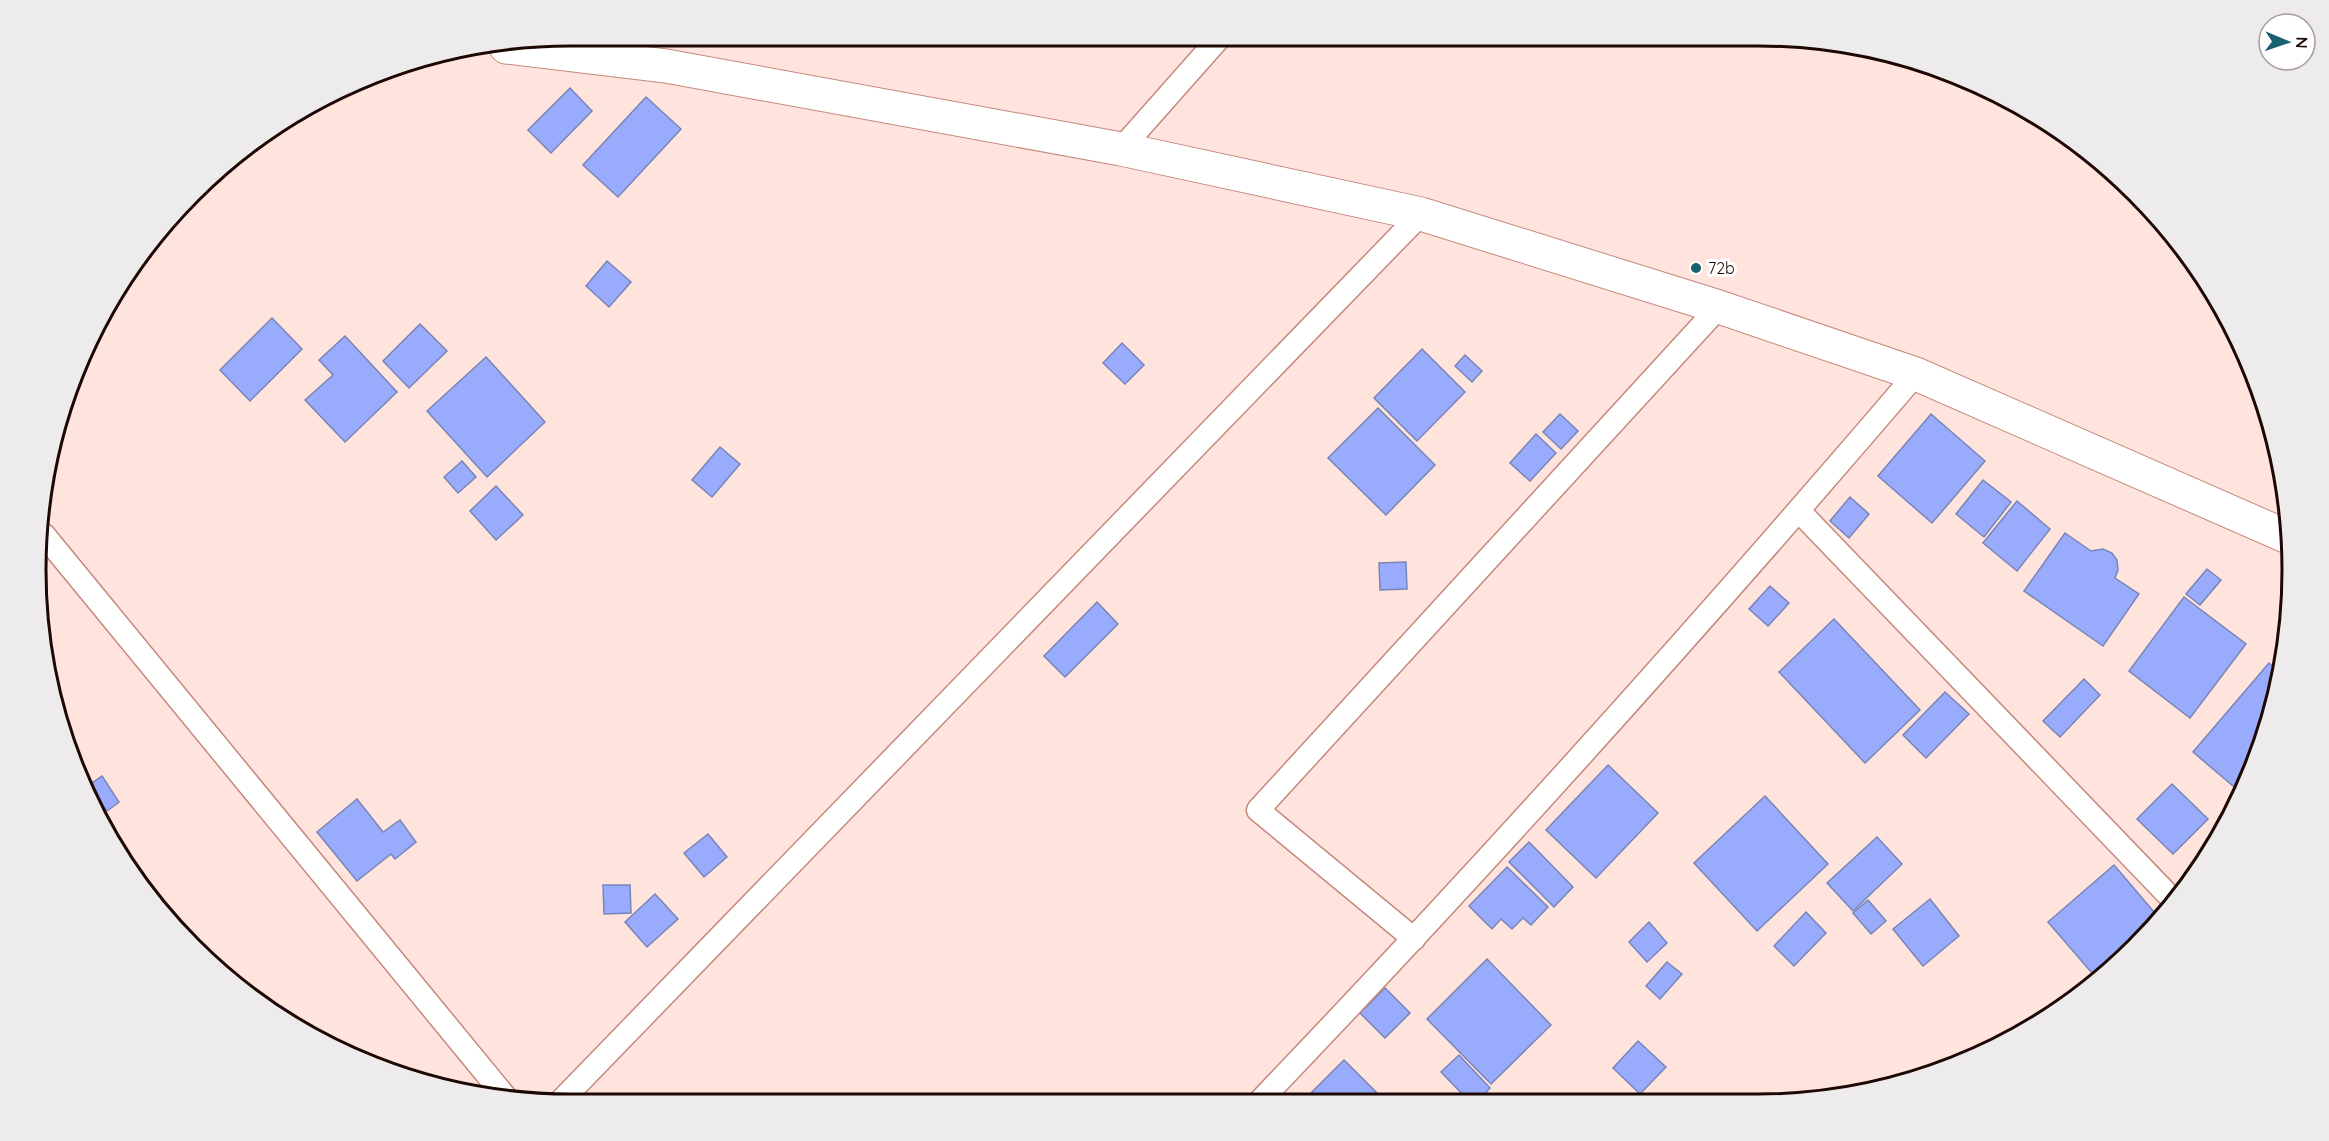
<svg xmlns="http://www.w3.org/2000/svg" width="2329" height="1141" font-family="Quicksand,sans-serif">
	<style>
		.building { fill: #99abfc; stroke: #7985b7; stroke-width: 1.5 }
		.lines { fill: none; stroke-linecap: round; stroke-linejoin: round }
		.lane-casing { stroke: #c5897b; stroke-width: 25 }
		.street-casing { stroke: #c5897b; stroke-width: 35 }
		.lane { stroke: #fff; stroke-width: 22 }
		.street { stroke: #fff; stroke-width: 33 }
		.poi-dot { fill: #18616f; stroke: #fff; stroke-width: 2 }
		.labels { text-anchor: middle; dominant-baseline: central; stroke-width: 6; stroke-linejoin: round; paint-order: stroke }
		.poi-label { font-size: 16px; fill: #1d0804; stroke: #fff; text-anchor: start }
		.rim { fill: none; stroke: #1d0804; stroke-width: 3 }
	</style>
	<rect width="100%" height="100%" fill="#ffe4de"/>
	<!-- building -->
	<g class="building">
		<path d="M570,88L592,111L551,153L528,130Z"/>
		<path d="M646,97L681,129L618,197L583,165Z"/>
		<path d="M607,261L631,282L609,307L586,286Z"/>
		<path d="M272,318L302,349L250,401L220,370Z"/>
		<path d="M420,324L447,351L409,388L383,361Z"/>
		<path d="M345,336L397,392L345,442L305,400L333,375L319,360Z"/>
		<path d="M1122,343L1144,365L1125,384L1103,363Z"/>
		<path d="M1422,349L1465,392L1417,441L1374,398Z"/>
		<path d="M1465,355L1482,371L1472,382L1455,366Z"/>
		<path d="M486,357L545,422L487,477L427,411Z"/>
		<path d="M1378,408L1435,465L1386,515L1328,458Z"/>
		<path d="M1560,414L1578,431L1561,449L1543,432Z"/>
		<path d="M1931,414L1985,461L1932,523L1878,476Z"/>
		<path d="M1536,434L1556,453L1530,481L1510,463Z"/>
		<path d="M720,447L740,464L712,497L692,480Z"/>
		<path d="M462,461L476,477L458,493L444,477Z"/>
		<path d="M1983,480L2011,502L1984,537L1956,514Z"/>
		<path d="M496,486L523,515L496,540L470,511Z"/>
		<path d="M1850,497L1869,514L1849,538L1830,521Z"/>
		<path d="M2017,501L2050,529L2017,571L1983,543Z"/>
		<path d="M2065,533L2091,551L2103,549L2112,553L2117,560L2118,570L2115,578L2139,594L2103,646L2024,591Z"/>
		<path d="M1406,562L1407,589L1380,590L1379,563Z"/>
		<path d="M2207,569L2221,580L2200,605L2186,594Z"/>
		<path d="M1770,586L1789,603L1768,626L1749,609Z"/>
		<path d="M2184,597L2246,644L2190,718L2129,671Z"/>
		<path d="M1097,602L1118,624L1065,677L1044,656Z"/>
		<path d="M1834,619L1920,710L1865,763L1779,672Z"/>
		<path d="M2269,663L2283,675L2252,775L2240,792L2193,752Z"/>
		<path d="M2084,679L2100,695L2060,737L2043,721Z"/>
		<path d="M1945,692L1969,714L1926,758L1903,735Z"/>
		<path d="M1608,765L1658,813L1596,878L1546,830Z"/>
		<path d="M102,776L119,802L107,811L89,785Z"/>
		<path d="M2172,784L2208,819L2173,854L2137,819Z"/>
		<path d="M1765,796L1828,864L1757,931L1694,863Z"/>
		<path d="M357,799L383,832L400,820L416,842L395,859L391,854L357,881L317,832Z"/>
		<path d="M708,834L727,857L704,877L684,853Z"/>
		<path d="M1877,837L1902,864L1853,911L1827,883Z"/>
		<path d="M1529,842L1573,887L1554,907L1509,862Z"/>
		<path d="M2209,850L2193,877L2188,872Z"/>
		<path d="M2114,865L2160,919L2098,980L2048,922Z"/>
		<path d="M1507,867L1548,907L1531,925L1523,918L1512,929L1501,919L1492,929L1469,906Z"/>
		<path d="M603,885H630L631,913L604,914Z"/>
		<path d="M655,894L678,919L647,947L625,922Z"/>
		<path d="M1930,899L1959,936L1923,966L1893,929Z"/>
		<path d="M1868,900L1886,921L1871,934L1853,913Z"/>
		<path d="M1806,912L1826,933L1794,966L1774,946Z"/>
		<path d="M1649,922L1667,943L1647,962L1629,942Z"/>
		<path d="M1487,959L1551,1025L1491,1084L1427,1019Z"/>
		<path d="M1667,962L1682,974L1660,999L1646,986Z"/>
		<path d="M1385,988L1410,1013L1385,1038L1360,1013Z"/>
		<path d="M1638,1041L1666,1067L1640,1094L1613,1068Z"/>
		<path d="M1459,1055L1490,1088L1477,1102H1470L1441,1072Z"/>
		<path d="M1344,1060L1386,1102H1302Z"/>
	</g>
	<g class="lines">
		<defs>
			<g id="lane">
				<path d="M1121,149L1221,36"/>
				<path d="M1799,511L2176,903"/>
				<path d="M44,535L507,1099"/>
				<path d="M1414,939L1258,810L1719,307"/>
				<path d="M1259,1102C1485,866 1704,622 1916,374"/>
				<path d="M558,1104L1421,214"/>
			</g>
			<path id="street" d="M506,47L666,66L1121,149L1421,214L1719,307L1916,374L2290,538"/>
		</defs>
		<!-- lane casing -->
		<use href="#lane" class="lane-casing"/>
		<!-- street casing -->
		<use href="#street" class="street-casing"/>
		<!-- lane -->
		<use href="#lane" class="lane"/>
		<!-- street -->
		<use href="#street" class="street"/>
	</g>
	<!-- markers -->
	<circle class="poi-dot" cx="1696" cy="268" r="6"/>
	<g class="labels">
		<!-- poi labels -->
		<g class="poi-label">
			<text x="1708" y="268">72b</text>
		</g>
	</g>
	<!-- crop -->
	<path d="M0 0H2329V1141H0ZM570 46H1758A524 524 0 0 1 2282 570V570A524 524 0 0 1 1758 1094H570A524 524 0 0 1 46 570V570A524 524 0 0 1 570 46Z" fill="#edebeb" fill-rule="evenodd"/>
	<path class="rim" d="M570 46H1758A524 524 0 0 1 2282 570V570A524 524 0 0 1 1758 1094H570A524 524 0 0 1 46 570V570A524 524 0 0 1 570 46Z"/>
	<!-- north arrow -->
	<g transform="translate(2287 42) rotate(92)"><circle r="28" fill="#ffffff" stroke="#a59c9b" stroke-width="1.5"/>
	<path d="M0-4.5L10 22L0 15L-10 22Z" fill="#18616f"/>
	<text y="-9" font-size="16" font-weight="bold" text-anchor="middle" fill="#1d0804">N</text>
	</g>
</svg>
